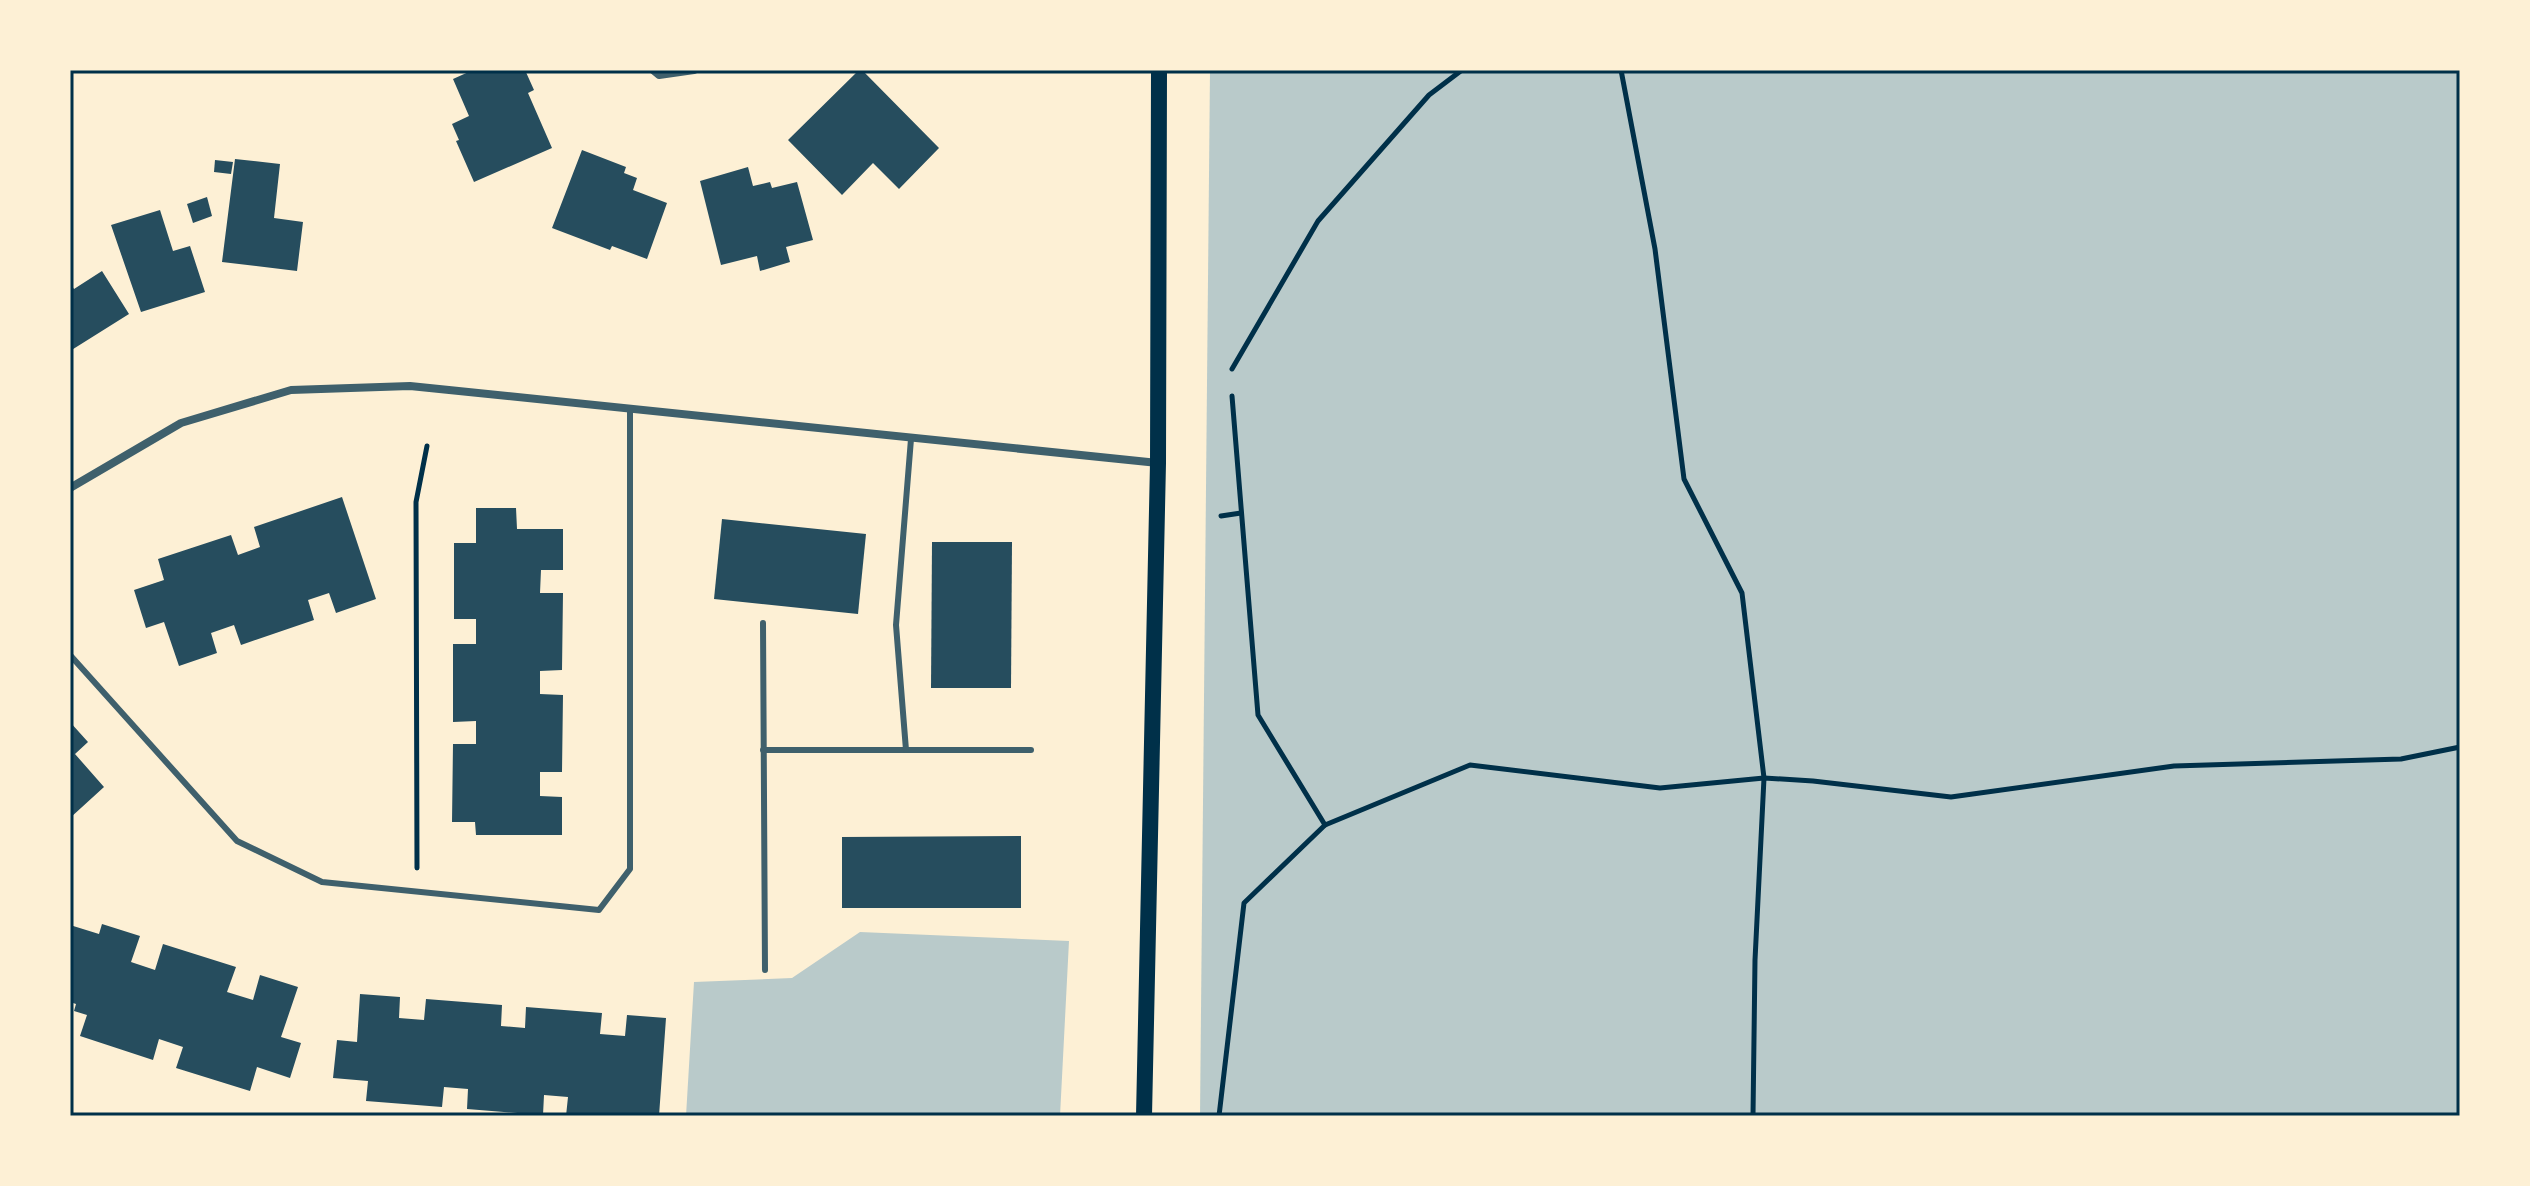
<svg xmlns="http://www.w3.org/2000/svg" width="2530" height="1186" font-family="'Work Sans',sans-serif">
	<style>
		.green { fill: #b9caca }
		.building { fill: #264d5e }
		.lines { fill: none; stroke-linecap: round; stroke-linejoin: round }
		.path { stroke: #003049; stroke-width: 5 }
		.service { stroke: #3f606c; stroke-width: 6 }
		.minor { stroke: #3f606c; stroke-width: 8 }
		.secondary { stroke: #003049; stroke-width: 16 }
		.neatline { fill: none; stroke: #003049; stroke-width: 3 }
	</style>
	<rect width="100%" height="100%" fill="#fdf0d5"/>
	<!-- green -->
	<g class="green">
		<path d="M1210,70H2460V1116H1200Z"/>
		<path d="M860,932L1069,941L1060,1116H686L694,982L792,978Z"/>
	</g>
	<!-- building -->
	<g class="building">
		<path d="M473,70H525L534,90L528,93L552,148L474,182L456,141L459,140L452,124L469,116L453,79Z"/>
		<path d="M859,70H862L939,148L899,189L873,163L842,195L788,140Z"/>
		<path d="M582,150L626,167L624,173L637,178L633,190L667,203L647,259L612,246L610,250L552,228Z"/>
		<path d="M235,159L280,164L274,218L303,222L297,271L222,262Z"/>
		<path d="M215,160L233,162L231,174L214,172Z"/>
		<path d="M748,167L753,186L770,182L772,188L797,182L813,240L786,247L790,262L760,271L757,256L721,265L700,181Z"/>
		<path d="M207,197L212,216L193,223L187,204Z"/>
		<path d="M160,210L173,251L190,246L205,292L141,312L111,225Z"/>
		<path d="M102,271L129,314L70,351V283L74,289Z"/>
		<path d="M342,497L376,599L336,613L329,593L308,600L314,620L241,645L234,625L211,633L217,653L179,666L164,622L146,628L134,590L164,580L158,559L231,535L238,555L260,547L254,527Z"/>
		<path d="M476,508H516L517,529H563V570H541L540,593H563L562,670L540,671V694L563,695L562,772H540V796L562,797V835H476L475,822H452L453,744H476V721L453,722V644H476V619H454V543H476Z"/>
		<path d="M722,519L866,534L858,614L714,599Z"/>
		<path d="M932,542H1012L1011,688H931Z"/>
		<path d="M70,722L88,742L75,754L104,787L70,818Z"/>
		<path d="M1021,836V908H842V837Z"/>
		<path d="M102,924L140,936L131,962L155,970L163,944L236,967L227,992L253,1000L260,975L298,987L281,1037L301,1043L290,1078L257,1067L250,1091L176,1068L183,1047L159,1039L153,1060L80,1036L87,1015L74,1011L76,1004L70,1002V925L99,934Z"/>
		<path d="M360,994L400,997L399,1018L424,1020L426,999L502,1005L501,1026L525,1028L526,1007L602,1013L600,1034L625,1036L627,1015L666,1018L659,1116H566L568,1097L544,1095L543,1115L467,1109L468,1089L444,1087L442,1107L366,1101L368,1081L333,1078L337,1040L357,1042Z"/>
	</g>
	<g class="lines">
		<!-- path -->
		<g class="path">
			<path d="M1621,70L1655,249L1684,479L1742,593L1764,778L1755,960L1753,1116"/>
			<path d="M1945,70H1946"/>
			<path d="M1232,369L1318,221L1429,95L1462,70"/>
			<path d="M1232,396L1258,715L1325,825"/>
			<path d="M1221,516L1241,513"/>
			<path d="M417,868L416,502L427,446"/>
			<path d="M1219,1116L1244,903L1325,825L1470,765L1660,788L1764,778L1813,781L1951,797L2174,766L2401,759L2460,747"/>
		</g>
		<!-- service -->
		<g class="service">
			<path d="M763,623L765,970"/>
			<path d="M70,655L237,841L322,882L599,910L630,869V410"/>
			<path d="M763,750H1031"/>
			<path d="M906,750L896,625L911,439"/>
		</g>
		<!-- minor -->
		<g class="minor">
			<path d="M653,70L659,75L694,70"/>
			<path d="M70,488L181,423L291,390L410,386L1158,463"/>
		</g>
		<!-- secondary -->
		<path class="secondary" d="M1144,1116L1158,463L1159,70"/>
	</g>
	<!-- border -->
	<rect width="2530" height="1186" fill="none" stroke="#fdf0d5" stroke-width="144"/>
	<rect x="72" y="72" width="2386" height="1042" class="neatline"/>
</svg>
